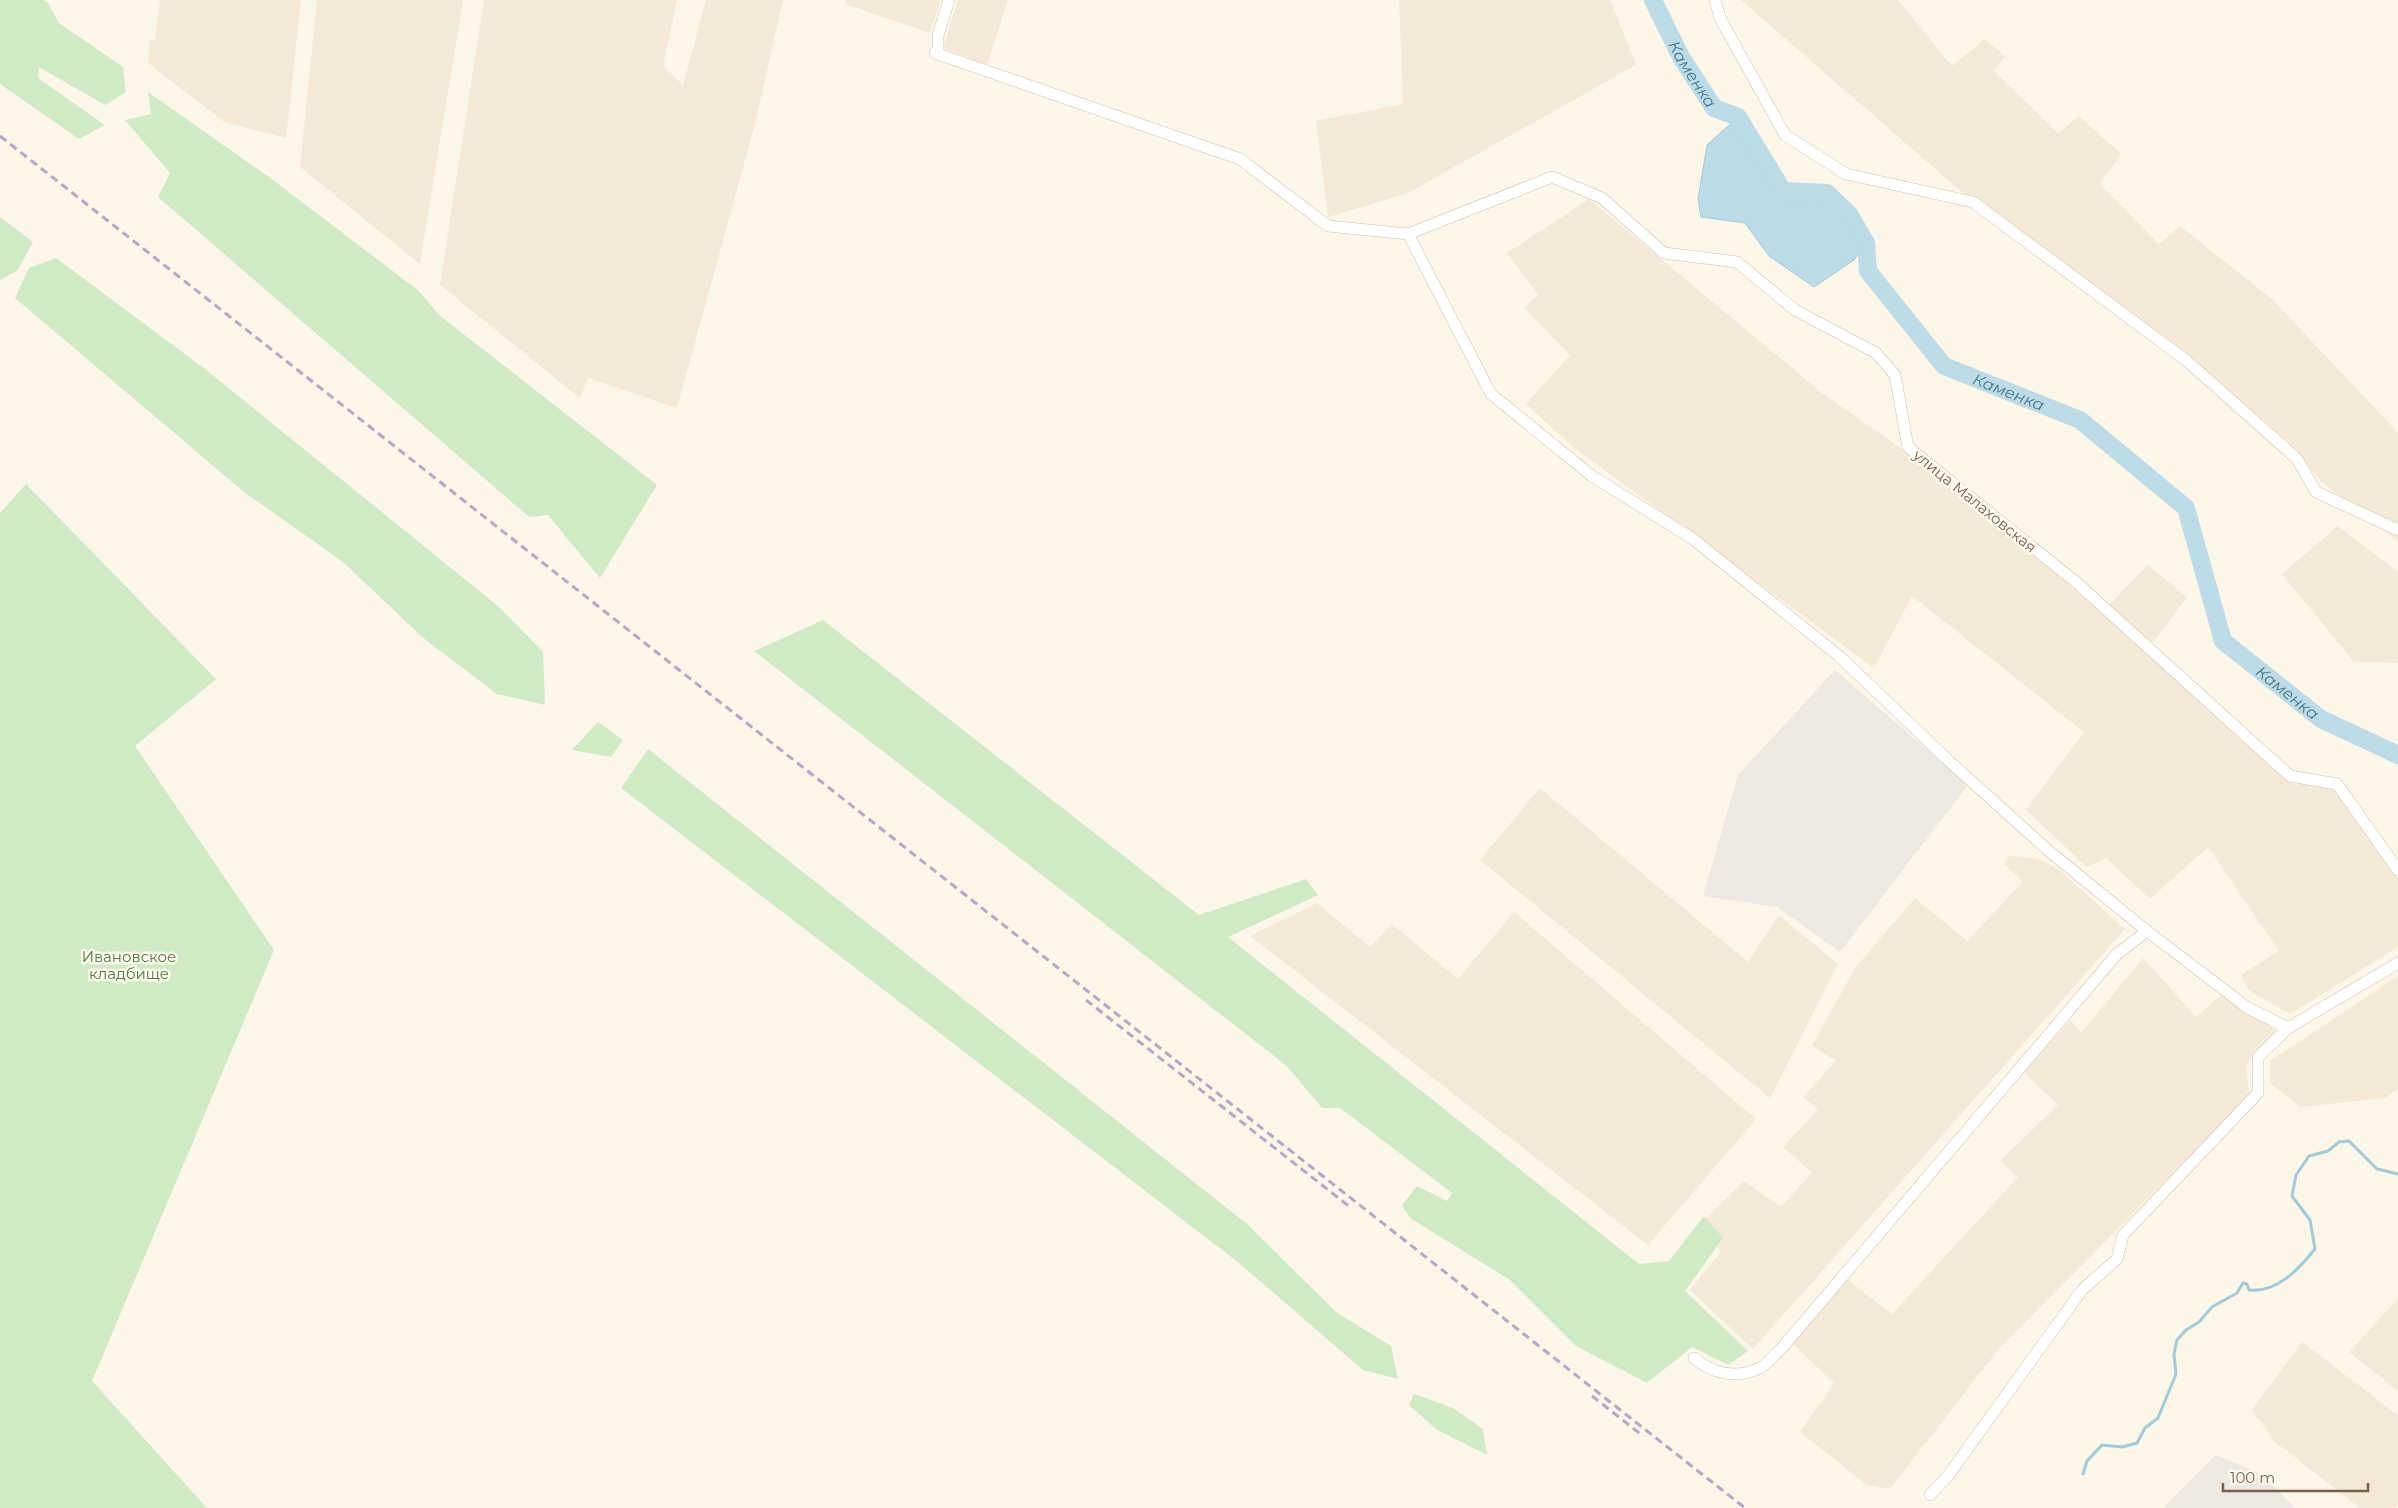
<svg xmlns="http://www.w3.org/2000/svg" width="2398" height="1508" font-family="Montserrat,sans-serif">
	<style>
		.residential { fill: #f4e9d6 }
		.industrial { fill: #ede8e1 }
		.green { fill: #d0eac6 }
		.water { fill: #bcdbe6; stroke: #a2cad8 }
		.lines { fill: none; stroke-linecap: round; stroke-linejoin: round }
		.stream { stroke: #a2cad8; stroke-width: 3 }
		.river { stroke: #bcdbe6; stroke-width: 18 }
		.street-casing { stroke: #cebfad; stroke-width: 12 }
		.street { stroke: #fff; stroke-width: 11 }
		.rail { stroke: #bba5c7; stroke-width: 3; stroke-dasharray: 8 5; stroke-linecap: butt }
		.labels { text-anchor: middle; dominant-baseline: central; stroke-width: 5; stroke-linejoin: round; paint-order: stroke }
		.street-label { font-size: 15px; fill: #765f4b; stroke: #fffaee }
		.park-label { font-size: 15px; fill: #4e7c43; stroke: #fffaee }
		.water-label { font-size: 16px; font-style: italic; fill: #45778a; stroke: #fffaee }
	</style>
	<rect width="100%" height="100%" fill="#fcf6e8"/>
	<!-- residential -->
	<g class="residential">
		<path d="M160,0H301L286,138L224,122L148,63L150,40H155Z"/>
		<path d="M317,0H463L420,264L300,167Z"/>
		<path d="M484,0H677L663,66L683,85L706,0H783L755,124L677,408L588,378L580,398L440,285Z"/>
		<path d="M846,0H941L930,33L845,4Z"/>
		<path d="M958,0H1008L987,65L943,48Z"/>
		<path d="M1399,0H1610L1636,65L1408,193L1328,217L1316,121L1403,104Z"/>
		<path d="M1741,0H1898L1952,66L1985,39L2005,56L1994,71L2058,133L2079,116L2121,154L2100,184L2159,244L2180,226L2273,300L2398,433V542L2320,480L2286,440L1987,214Z"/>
		<path d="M1589,199L1822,393L1968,495L2101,613L2148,565L2187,597L2148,649L2293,784L2330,779L2398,879V947L2290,1014L2248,990L2241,975L2279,951L2208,847L2150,899L2106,858L2087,867L2026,810L2084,732L1912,596L1874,668L1572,446L1526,404L1570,355L1524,308L1538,295L1507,253Z"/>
		<path d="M2338,526L2398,572V663L2354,662L2282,574Z"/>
		<path d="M1540,788L1748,962L1779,915L1838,964L1770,1098L1480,860Z"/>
		<path d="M2010,856L2037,858L2057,868L2125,929L1753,1349L1690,1290L1721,1252L1700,1224L1744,1181L1781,1207L1812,1173L1783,1147L1818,1110L1803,1097L1836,1061L1812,1046L1855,968L1915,898L1967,941L2023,882L2004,864Z"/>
		<path d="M1317,903L1370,947L1392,924L1458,979L1514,912L1756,1119L1648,1245L1250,936Z"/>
		<path d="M2143,958L2196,1017L2221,995L2277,1031L2246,1064L2249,1096L1997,1351L1890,1489L1867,1485L1800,1432L1834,1383L1792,1343L1847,1279L1892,1314L2018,1177L2000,1161L2058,1105L2023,1071L2071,1020L2081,1033Z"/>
		<path d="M2398,976V1089L2386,1098L2300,1107L2270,1083V1061Z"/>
		<path d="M2398,1299V1391L2349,1352Z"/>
		<path d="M2302,1342L2398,1415V1504L2395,1508H2360L2274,1441L2252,1410Z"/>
	</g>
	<!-- industrial -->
	<g class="industrial">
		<path d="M1835,670L1968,785L1840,952L1777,907L1703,896L1738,775Z"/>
		<path d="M2216,1455L2259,1473L2296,1508H2163Z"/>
	</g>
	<!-- green -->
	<g class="green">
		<path d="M0,0H43L48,3L59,23L123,67L126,92L105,105L39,67L38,78L105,125L79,139L0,84Z"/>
		<path d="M148,92L273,180L419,291L439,315L657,485L600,578L548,515L529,517L158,197L170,173L125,120L151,114Z"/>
		<path d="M0,217L33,242L17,271L0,280Z"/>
		<path d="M56,258L205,369L498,606L543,652L545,705L497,694L422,637L343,562L244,492L15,298L29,268Z"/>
		<path d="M26,484L216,679L135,746L274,950L92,1381L207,1508H0V513Z"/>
		<path d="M823,620L1199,915L1306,879L1318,895L1228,937L1639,1264L1669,1261L1704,1216L1723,1238L1685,1291L1748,1351L1728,1365L1692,1347L1647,1383L1576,1346L1510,1280L1410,1218L1402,1205L1417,1186L1447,1201L1452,1193L1340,1108H1322L1287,1066L754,651Z"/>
		<path d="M598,722L623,740L611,757L572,750Z"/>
		<path d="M648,749L1247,1224L1336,1312L1391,1346L1398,1379L1363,1370L1239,1263L621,788Z"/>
		<path d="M1414,1394L1453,1408L1483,1429L1487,1455L1437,1430L1409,1405Z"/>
	</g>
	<!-- water -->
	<path class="water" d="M1738,117L1783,191L1827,193L1849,214L1866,243L1854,260L1814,287L1769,256L1745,223L1701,217L1698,199L1707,145Z"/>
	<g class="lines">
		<!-- stream -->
		<path class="stream" d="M2083,1474L2087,1461L2102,1445L2122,1447L2137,1443L2145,1428L2158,1418L2176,1374L2174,1354L2177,1340L2186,1330L2199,1322L2212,1307L2237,1293L2243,1283L2247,1284L2249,1290C2277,1293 2299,1269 2315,1249L2310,1220L2292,1196L2296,1175L2309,1156L2328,1151L2339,1142L2349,1141L2377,1169L2398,1174"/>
		<!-- river -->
		<path class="river" id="s1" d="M1653,0L1681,57L1714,108L1738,117L1783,191L1827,193L1849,214L1866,243L1868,271L1944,366L2080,420L2186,508L2223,641L2321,719L2398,755"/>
		<defs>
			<g id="street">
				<path d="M949,0L938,35V49L935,53L1240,159L1328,226L1408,234L1491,394L1592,476L1693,539L1839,656L1950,762L2050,852L2147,931L2248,1008L2288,1028L2398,963"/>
				<path d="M1715,0L1720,18L1785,135L1846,174L1973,202L2187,361L2297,459L2316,492L2398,530"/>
				<path d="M1408,234L1552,177L1602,198L1664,253L1737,262L1795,310L1876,353L1895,375L1908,447L2077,583L2290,776L2337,784L2398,870"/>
				<path d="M1694,1358C1713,1374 1736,1379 1760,1368C1767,1364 1774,1355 1781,1349L2117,954L2147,931"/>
				<path d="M1930,1495L1947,1477L2082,1290L2117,1259L2123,1235L2258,1093V1057L2288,1028"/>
			</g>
		</defs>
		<!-- street casing -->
		<use href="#street" class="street-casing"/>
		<!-- street -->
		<use href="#street" class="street"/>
		<!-- rail -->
		<g class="rail">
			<path d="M0,136L1745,1508"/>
			<path d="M1086,1000L1350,1207"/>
			<path d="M1592,1396L1643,1436"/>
		</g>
	</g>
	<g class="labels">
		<!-- street labels -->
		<g class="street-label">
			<text transform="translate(1975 501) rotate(39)">улица Малаховская</text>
		</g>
		<!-- park labels -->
		<g class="park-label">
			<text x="129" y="956">Ивановское<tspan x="129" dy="17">кладбище</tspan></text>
		</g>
		<!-- water labels -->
		<g class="water-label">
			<text stroke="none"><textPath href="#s1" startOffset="84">Каменка</textPath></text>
			<text stroke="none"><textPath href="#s1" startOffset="564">Каменка</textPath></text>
			<text stroke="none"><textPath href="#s1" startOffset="999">Каменка</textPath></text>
		</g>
	</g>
	<!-- scale -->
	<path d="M2223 1483v8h145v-8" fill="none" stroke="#765f4b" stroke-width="2.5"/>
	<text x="2230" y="1483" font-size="15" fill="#765f4b" stroke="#fffaee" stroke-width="4" paint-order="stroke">100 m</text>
</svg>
